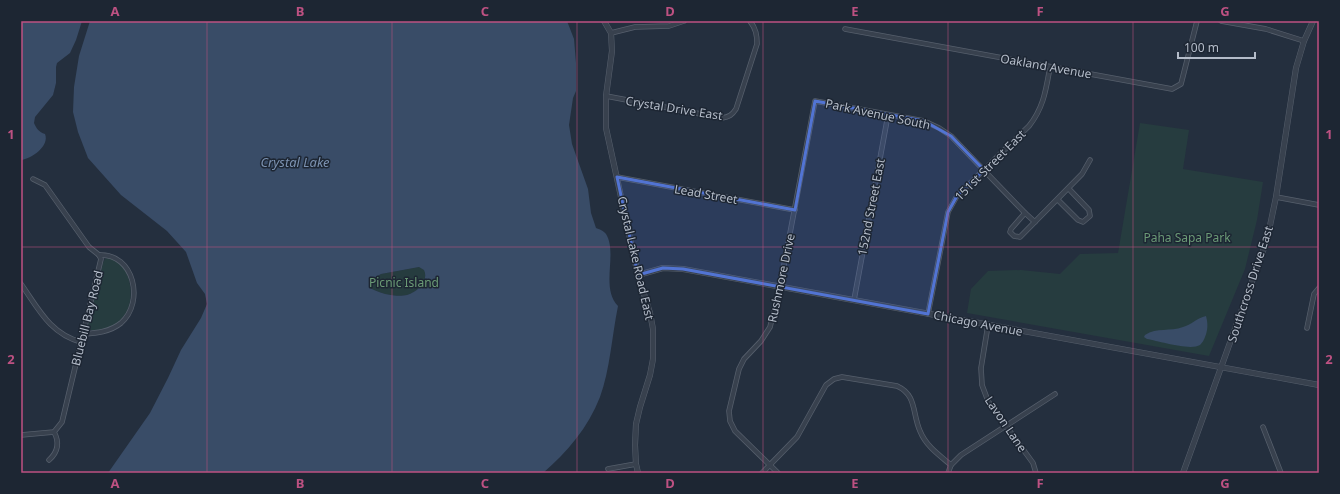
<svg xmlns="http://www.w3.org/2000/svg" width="1340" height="494" font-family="'Noto Sans',sans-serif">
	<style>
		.green { fill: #263c3f }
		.water { fill: #394c67; fill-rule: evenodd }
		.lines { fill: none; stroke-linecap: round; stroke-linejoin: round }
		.minor-casing { stroke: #565f6c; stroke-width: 5.5 }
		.tertiary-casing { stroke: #565f6c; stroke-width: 6 }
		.minor { stroke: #38414e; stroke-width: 4 }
		.tertiary { stroke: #38414e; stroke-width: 5 }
		.marked { fill: #5274d3; fill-opacity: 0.2; stroke: #5274d3; stroke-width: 3; stroke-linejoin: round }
		.grid { fill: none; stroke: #bd5182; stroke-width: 1; stroke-opacity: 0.55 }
		.labels { text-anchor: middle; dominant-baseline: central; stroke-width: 3; stroke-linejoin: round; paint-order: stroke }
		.street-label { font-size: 12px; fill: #b4bcc9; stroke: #1d2633 }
		.park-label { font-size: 12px; fill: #6b9a76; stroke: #1d2633 }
		.water-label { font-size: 13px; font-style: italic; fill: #7c92b1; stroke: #1d2633 }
		.neatline { fill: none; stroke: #bd5182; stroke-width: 1.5 }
		.grid-label { font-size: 13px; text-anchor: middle; font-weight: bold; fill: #bd5182 }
	</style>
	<rect width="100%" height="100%" fill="#242f3e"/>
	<!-- green -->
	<g class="green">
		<path d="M1140,123L1189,130L1183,169L1263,182L1257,220L1245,269L1209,356L967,313L971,289L988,271L1021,270L1060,274L1080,254L1118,253Z"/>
		<path d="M108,257C114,260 119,262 123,267C127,272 129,279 130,285C133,305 126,322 105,329C100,330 94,332 89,329L88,326L103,263L105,259Z"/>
		<path d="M419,267L424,269C429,281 418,292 407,295C403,296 395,296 391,295C383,294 376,291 370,288L374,278L381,274Z"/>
	</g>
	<!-- water -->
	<g class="water">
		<path d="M21,21H82L76,40L70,53L57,63L56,67V83L53,95L35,117L34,123C36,128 39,132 45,134C50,146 31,159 21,160Z"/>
		<path d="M90,21H567L574,39L576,63V91L573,98L569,125L572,144L588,189L591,213L596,228C599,229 604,231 606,234C618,253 600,288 618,306C612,335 610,370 600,397C588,428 567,452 543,473H108L150,413L168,378L181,350L201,318L207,304L205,294L197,283L186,252L167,231L121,195L88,158L78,132L73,112L74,87L79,56ZM419,267L424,270C429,281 418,292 407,295C403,296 395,296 391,295C383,294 376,291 370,288L374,278L381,274Z"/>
		<path d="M1206,316C1208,323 1208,330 1205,337C1204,340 1202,343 1200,345C1190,351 1159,341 1147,339L1144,337L1145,335C1157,327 1170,332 1183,327C1191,325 1197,318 1206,316Z"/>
	</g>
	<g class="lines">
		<defs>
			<g id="minor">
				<path d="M1221,21L1266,29L1304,41"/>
				<path d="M845,29L1172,89L1181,84L1197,21"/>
				<path d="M611,33L635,27L669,26L684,21"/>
				<path d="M606,96L722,118C729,117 732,115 736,109L757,44C757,35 756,29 750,21"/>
				<path d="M617,177L795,210"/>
				<path d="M1276,197L1319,205"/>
				<path d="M1058,200L1078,220L1083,222L1090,216L1089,210L1069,189"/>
				<path d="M1025,213L1011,229L1010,232L1014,236L1020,237L1082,174L1090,160"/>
				<path d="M21,284C38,308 50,334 81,342"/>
				<path d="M854,300L888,115"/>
				<path d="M928,314L948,212L957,196L1029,126C1044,107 1046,89 1050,67"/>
				<path d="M988,325L981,368L982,385L988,401L1033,463L1036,473"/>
				<path d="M1307,328L1314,294L1319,288"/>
				<path d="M83,334C96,333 110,332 121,323C145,302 134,253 99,255"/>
				<path d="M1263,427L1281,473"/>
				<path d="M21,435L54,432L62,422L101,259L99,255L89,247L45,185L33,179"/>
				<path d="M49,460C58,452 60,443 54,432"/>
				<path d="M608,469L636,464"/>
				<path d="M762,473L797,437L826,385L834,379L842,377L897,386C917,395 912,413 920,431C926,446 939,455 951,465"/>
				<path d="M778,473L735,431L730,421L729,411L739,369L744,359L761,341L770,327L780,286L815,101L924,121L939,128L951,136L1025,213L1035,222"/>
				<path d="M948,473L951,465L961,455L1055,394"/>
			</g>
			<g id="tertiary">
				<path d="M604,21L611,33L612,51L606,96V128L638,275L650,313L653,329V359L650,375L640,407L636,424L635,445L636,464L638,473"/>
				<path d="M638,275L663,268L683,269L1319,385"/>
				<path d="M1183,473L1267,240L1276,197L1296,68L1304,41L1313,21"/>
			</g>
		</defs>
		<!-- minor casing -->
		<use href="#minor" class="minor-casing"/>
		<!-- tertiary casing -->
		<use href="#tertiary" class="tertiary-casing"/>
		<!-- minor -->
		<use href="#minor" class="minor"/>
		<!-- tertiary -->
		<use href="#tertiary" class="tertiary"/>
	</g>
	<!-- marked area -->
	<path class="marked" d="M815,101L924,121L951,136L984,170L957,196L948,212L928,314L683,269L663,268L638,275L617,177L795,210Z"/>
	<!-- grid -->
	<path class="grid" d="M207,21V473M392,21V473M577,21V473M763,21V473M948,21V473M1133,21V473M21,247H1319"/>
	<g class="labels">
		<!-- street labels -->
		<g class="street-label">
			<text transform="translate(1046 66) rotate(10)">Oakland Avenue</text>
			<text transform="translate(674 108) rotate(9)">Crystal Drive East</text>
			<text transform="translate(878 114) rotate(12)">Park Avenue South</text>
			<text transform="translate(990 165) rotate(-45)">151st Street East</text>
			<text transform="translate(706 194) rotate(10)">Lead Street</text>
			<text transform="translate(871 207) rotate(-79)">152nd Street East</text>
			<text transform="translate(636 258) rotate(77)">Crystal Lake Road East</text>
			<text transform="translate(781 278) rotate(-78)">Rushmore Drive</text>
			<text transform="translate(1250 284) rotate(-72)">Southcross Drive East</text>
			<text transform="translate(87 318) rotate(-76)">Bluebill Bay Road</text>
			<text transform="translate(978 323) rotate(11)">Chicago Avenue</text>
			<text transform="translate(1006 424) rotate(56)">Lavon Lane</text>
		</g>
		<!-- park labels -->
		<g class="park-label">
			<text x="1187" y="237">Paha Sapa Park</text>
			<text x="404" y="282">Picnic Island</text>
		</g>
		<!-- water labels -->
		<g class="water-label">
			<text x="295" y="162">Crystal Lake</text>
		</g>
	</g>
	<!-- border -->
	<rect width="1340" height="494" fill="none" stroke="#1d2633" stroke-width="44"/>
	<!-- scale -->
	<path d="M1178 52v6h77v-6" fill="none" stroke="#b4bcc9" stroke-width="2"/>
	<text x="1184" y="52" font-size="12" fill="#b4bcc9" stroke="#1d2633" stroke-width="3" paint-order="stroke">100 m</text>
	<rect x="22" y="22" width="1296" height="450" class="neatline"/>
	<g class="grid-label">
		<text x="115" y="16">A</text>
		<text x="300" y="16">B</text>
		<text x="485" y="16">C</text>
		<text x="670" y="16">D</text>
		<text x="855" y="16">E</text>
		<text x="1040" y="16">F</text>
		<text x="1225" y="16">G</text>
		<text x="11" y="139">1</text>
		<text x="1329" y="139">1</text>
		<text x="11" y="364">2</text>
		<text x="1329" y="364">2</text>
		<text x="115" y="488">A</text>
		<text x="300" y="488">B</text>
		<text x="485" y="488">C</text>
		<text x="670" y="488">D</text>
		<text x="855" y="488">E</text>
		<text x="1040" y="488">F</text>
		<text x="1225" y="488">G</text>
	</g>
</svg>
